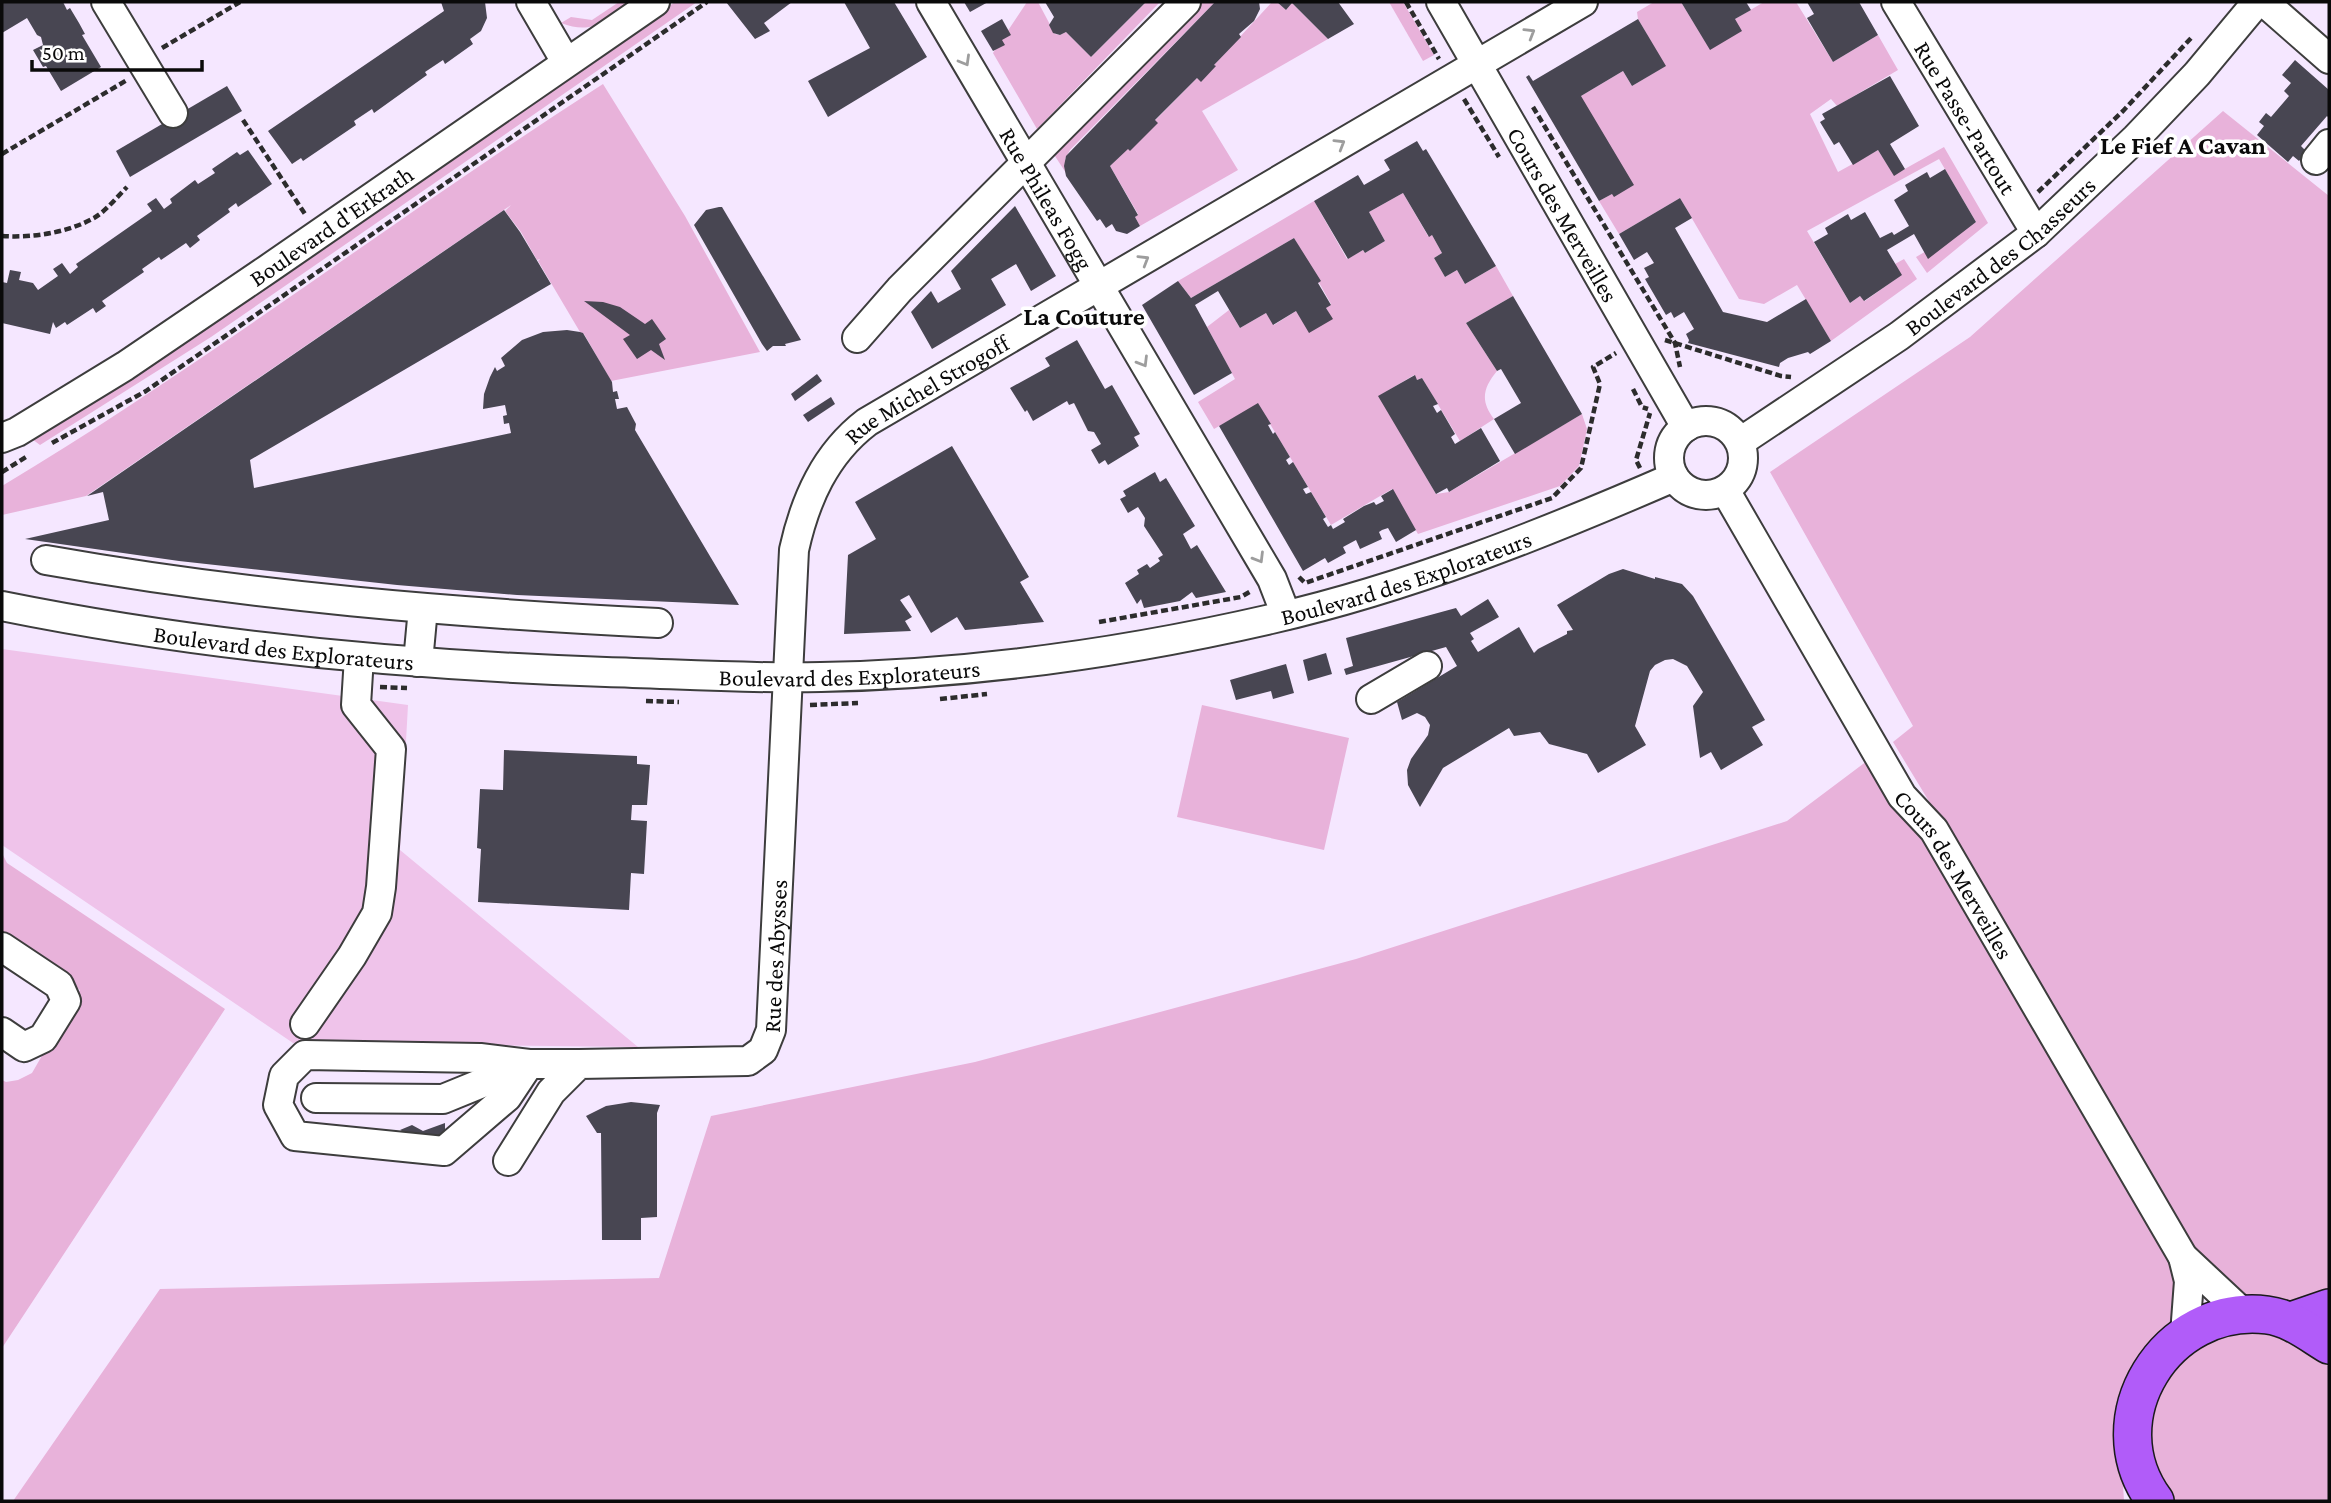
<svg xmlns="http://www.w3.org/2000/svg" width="2331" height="1503" font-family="'Crimson Pro',serif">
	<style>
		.green { fill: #e8b2da }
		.pitch { fill: #efc3ea }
		.building { fill: #484652 }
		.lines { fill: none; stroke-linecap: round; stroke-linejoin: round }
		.minor-casing { stroke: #3d3d3d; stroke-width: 32 }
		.major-casing { stroke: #1b1b1b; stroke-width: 40 }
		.path { stroke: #2c2c2c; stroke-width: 4.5; stroke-dasharray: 7 3.5; stroke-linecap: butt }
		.minor { stroke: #fff; stroke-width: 28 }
		.major { stroke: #b15cf9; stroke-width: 37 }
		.oneway { stroke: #9d9d9d }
		.labels { text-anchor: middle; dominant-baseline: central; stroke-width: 7; stroke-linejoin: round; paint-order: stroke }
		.street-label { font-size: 24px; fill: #0a0a0a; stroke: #fff }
		.neighbourhood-label { font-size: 26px; font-weight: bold; fill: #0a0a0a; stroke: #fff }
	</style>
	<rect width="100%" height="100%" fill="#f5e7ff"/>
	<!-- green -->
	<g class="green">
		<path d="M619,2H634C607,19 594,36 561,23L571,17L592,20Z"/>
		<path d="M675,2H697L211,337L40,445L32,439L114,389Z"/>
		<path d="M1027,2H1038L1055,34L1060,35L1066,32L1091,57L1146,2H1160L1037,129L993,53Z"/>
		<path d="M1201,2H1215L1070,150L1065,159L1066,173L1053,153Z"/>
		<path d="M1272,2H1277L1286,10L1292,3L1328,39L1202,111L1238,170L1140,226L1135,217L1138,214L1110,166L1197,78L1214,65Z"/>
		<path d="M1389,2H1403L1434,55L1423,61Z"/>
		<path d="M1654,2H1681L1710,49L1735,19L1764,2H1796L1833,62L1878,35L1898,70L1837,106L1831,99L1810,114L1838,172L1878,150L1894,175L1944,147L1988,223L1927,273L1916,257L1976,222L1939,159L1807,231L1850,303L1860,296L1865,301L1901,275L1895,264L1904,259L1917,279L1831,341L1797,285L1764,304L1739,299L1680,198L1619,234L1599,201L1612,194L1581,96L1623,71L1632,86L1665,66L1638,19L1637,12Z"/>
		<path d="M603,84L685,216L760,352L611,381L584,334L580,332L538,261L540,259L537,260L521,232L505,211L511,205L86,496L2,515V486C209,362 400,214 603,84Z"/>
		<path d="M2223,111L2329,196V1301C2306,1306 2255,1303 2234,1290C2212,1278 2198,1253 2184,1233L2058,1014L1893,742L1913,726L1770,472L1970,337Z"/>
		<path d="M1403,193L1428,236L1432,235L1442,253L1434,258L1445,277L1457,270L1465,284L1496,266L1513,296L1466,323L1497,371C1483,388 1480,401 1494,419L1460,441L1422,378L1417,380L1414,375L1379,396L1436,494L1449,492L1582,414L1587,429L1579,466L1560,486L1418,534L1392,489L1331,525L1258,404L1214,429L1198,402L1235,379L1207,327L1229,310L1240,328L1266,313L1274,325L1296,311L1332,319L1326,308L1331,304L1294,238L1191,298L1178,281L1314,201L1347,259L1363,250L1365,253L1385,241L1369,212Z"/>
		<path d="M1202,705L1349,738L1324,850L1177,817Z"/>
		<path d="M1867,761L1893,804L1929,846L2177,1269C2176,1293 2178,1314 2163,1334L2122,1469L2124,1501H13L160,1289L659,1278L711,1116L975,1062L1356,959L1787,821Z"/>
		<path d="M2,853L7,863L225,1009L2,1348V1080L6,1082L18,1080L32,1073L80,990L2,936Z"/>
		<path d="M2241,1331C2283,1334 2297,1339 2329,1367L2328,1501H2175C2171,1496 2165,1490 2161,1484C2133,1434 2155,1363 2209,1340C2219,1336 2230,1334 2241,1331Z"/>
	</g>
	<!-- pitch -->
	<path class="pitch" d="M2,649L408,705L400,850L638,1047L293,1043L2,845Z"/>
	<!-- building -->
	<g class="building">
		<path d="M2,2H63L67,10L70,8L79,23L85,34L82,35L101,67L61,91L46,66L43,67L33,50L43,45L41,37L37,35L27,18L2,33Z"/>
		<path d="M441,2H485L487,18L481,31L470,39L473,44L445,64L443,60L425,72L427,75L374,113L372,109L354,121L356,125L303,161L301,158L292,164L268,131L444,11Z"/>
		<path d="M726,2H792L764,23L770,31L755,39Z"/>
		<path d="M844,2H894L927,57L828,117L808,81L870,48Z"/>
		<path d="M964,2H988L970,12Z"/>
		<path d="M1045,2H1146L1091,57L1066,32L1060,35L1053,33L1049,25L1054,17Z"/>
		<path d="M1215,2H1259L1260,9L1254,21L1239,34L1241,37L1214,65L1216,66L1201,82L1197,78L1155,120L1158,123L1130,151L1128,149L1110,166L1138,215L1135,217L1140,226L1127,234L1116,231L1112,224L1106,228L1100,219L1097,221L1066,176L1064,166L1066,156Z"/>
		<path d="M1277,2H1338L1354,24L1328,39L1292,3L1286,10Z"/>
		<path d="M1681,2H1746L1751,10L1735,19L1742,31L1710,50Z"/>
		<path d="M1807,2H1859L1878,35L1833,62L1807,18L1814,14Z"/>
		<path d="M1002,19L1011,35L1002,40L1005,45L993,51L981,31Z"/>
		<path d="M1638,19L1666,66L1632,86L1623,71L1581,96L1634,185L1614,197L1612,194L1599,201L1526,77L1529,75L1533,81Z"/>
		<path d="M2295,60L2329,90V118L2327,116L2301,146L2307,152L2299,161L2293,156L2288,162L2257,135L2264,126L2259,122L2266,113L2271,117L2289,96L2284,91L2291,83L2282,75Z"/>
		<path d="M1890,76L1919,126L1890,144L1905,169L1894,176L1878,150L1853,165L1839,142L1834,145L1820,122L1825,119L1822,114Z"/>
		<path d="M227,86L242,111L130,177L116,151Z"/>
		<path d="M1417,141L1423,151L1426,149L1496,266L1465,284L1457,270L1445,277L1434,258L1442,253L1432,235L1429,237L1403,193L1369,212L1385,241L1365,253L1363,250L1348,259L1314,201L1358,175L1364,185L1390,170L1384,160Z"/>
		<path d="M248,150L272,184L238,207L236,203L228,209L230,212L197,236L200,240L190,248L186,243L161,260L159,257L142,269L144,272L102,301L106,306L96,313L93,308L67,325L65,322L56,328L53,322L50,334L2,323V282L7,283L10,270L21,272L19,280L33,283L38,290L58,276L53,269L62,263L70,274L78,267L76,264L152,211L147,204L156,198L164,209L172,203L170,199L195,180L198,184L215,173L212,169L237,152L240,155Z"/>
		<path d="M1945,169L1976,222L1928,259L1914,234L1887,250L1902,275L1864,301L1860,296L1850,303L1814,242L1828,234L1825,228L1848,214L1851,220L1865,212L1880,238L1892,232L1894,235L1909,226L1894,200L1908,191L1905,185L1927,172L1930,178Z"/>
		<path d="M1680,198L1692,218L1675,228L1723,312L1767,322L1806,299L1831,341L1810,354L1808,352L1788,358L1780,363L1779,367L1688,343L1689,340L1686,334L1694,329L1684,312L1674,318L1671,312L1666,315L1645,279L1649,277L1644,268L1654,263L1647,252L1634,260L1619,234Z"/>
		<path d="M1015,206L1056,276L1031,291L1016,264L991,279L1006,305L932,349L911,312L931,291L938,303L961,289L951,271Z"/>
		<path d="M719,207H722L801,340L785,344L786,346H773L767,351L762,344L694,225L706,210Z"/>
		<path d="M504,210L520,232L551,284L250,460L254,488L511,433L509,423L504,424L503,416L507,415L505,405L483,409L484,394L490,377L495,367L497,371L505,366L501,358L522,340L543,332L567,330L580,332L583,333L612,382L613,392L617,391L619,399H615L617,409L627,407L636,424L635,430L739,605L517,595L397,585L179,561L25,539L109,520L103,492L87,496Z"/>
		<path d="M1294,238L1321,281L1318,283L1331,305L1326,308L1333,319L1309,333L1296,311L1273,325L1266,313L1240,328L1218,291L1195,305L1232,373L1194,395L1142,305L1178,281L1191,298Z"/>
		<path d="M1513,296L1582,414L1515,454L1494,419L1521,403L1501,369L1497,371L1466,323Z"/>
		<path d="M584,301L603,302L620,307L645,324L652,319L666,339L659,344L665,360L651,350L637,359L623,339L630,335Z"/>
		<path d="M1077,340L1105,389L1112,385L1140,434L1134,437L1139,446L1108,465L1105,460L1099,464L1091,450L1101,444L1094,432L1088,431L1074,403L1069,405L1067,401L1033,421L1027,410L1025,412L1010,388L1050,366L1045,358Z"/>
		<path d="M817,374L822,381L795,401L791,394Z"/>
		<path d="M1415,375L1417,380L1422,378L1438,404L1433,406L1437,413L1441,410L1455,434L1451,437L1455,444L1481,428L1500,461L1449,492L1447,488L1436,494L1378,396Z"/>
		<path d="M831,397L835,404L808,422L803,415Z"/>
		<path d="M1258,403L1271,424L1268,425L1273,434L1275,432L1290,457L1286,460L1289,465L1293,462L1308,487L1303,489L1306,494L1311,492L1326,517L1323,519L1328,527L1331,525L1333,529L1345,522L1343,519L1364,506L1374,502L1376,505L1384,501L1381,496L1393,489L1416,530L1396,542L1388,528L1382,530L1379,532L1382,539L1360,549L1356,540L1343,547L1346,553L1328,563L1325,558L1303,571L1219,426Z"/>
		<path d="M952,446L1029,577L1020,582L1044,622L965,630L957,617L931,633L909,595L900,600L912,617L905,621L911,631L844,634L848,555L876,539L855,502Z"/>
		<path d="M1155,472L1160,482L1166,478L1195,526L1183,534L1191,549L1197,545L1226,592L1196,598L1192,592L1180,601L1144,608L1141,599L1137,604L1125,583L1139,574L1137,570L1147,564L1150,568L1160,561L1158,558L1163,555L1144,526L1145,518L1138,507L1128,513L1120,499L1126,496L1123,491Z"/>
		<path d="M1623,569L1655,579V577L1682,584L1693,596L1765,720L1752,727L1763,745L1721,770L1711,752L1700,758L1693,706L1703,692L1687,666L1673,659L1665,660L1655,665L1650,671L1635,726L1646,745L1598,773L1587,754L1549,744L1540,732L1514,736L1509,728L1443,768L1420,807L1408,785L1407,770L1411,759L1428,735L1430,725L1425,717L1417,713L1402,720L1397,702L1457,666L1446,647L1346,675L1344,669L1353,666L1346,638L1456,608L1461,616L1488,599L1499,617L1470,633L1474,639L1471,641L1478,652L1519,627L1534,653L1538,649L1567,634V631L1573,630L1557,605L1609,574Z"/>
		<path d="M1326,653L1332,674L1308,681L1303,660Z"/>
		<path d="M1286,664L1294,693L1273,699L1271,691L1236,700L1230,680Z"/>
		<path d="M504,750L637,756V764L650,765L647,805H632L631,820L647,821L644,874L631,873L629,910L478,902L481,849L477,848L480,789L503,790Z"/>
		<path d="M631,1102L660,1105L657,1113V1217L641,1218V1240H602L601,1133H597L586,1116L606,1106Z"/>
		<path d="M445,1123V1133L423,1142L400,1130L412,1125L423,1131Z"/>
	</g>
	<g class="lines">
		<defs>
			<g id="minor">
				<path d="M106,2L173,113"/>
				<path d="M531,2L566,62"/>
				<path id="s1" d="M931,2L1272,579L1286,615"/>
				<path id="s2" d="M1441,2L1686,427"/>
				<path id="s3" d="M1896,2L2036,233"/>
				<path d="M2264,2L2329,59"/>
				<path d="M2316,160L2329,144"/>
				<path d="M857,338L900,289L1186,2"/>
				<circle cx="1706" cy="458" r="37"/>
				<path id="s4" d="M2,438L17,432L125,366L268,269L655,2"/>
				<path id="s5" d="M1740,442L1899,336L2036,233L2136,138L2197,74L2257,2"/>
				<path id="s6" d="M1725,490L1902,796L1934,830L2183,1257L2244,1314"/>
				<path d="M46,560C249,596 453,613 658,623"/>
				<path id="s7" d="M2,606C200,646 404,665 606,672C678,674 749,679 821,677C972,674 1123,653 1271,619C1410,587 1543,534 1674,477"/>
				<path d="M418,662L423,608"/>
				<path d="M1371,699L1427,666"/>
				<path d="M2,947L59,985L66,1001L43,1038L24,1047L2,1032"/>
				<path d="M305,1024L352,956L377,913L381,887L391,749L356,705L359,657"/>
				<path d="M305,1055L480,1058L529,1064L507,1097L444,1151L295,1136L278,1105L284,1076Z"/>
				<path d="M316,1098L443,1099L529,1064H579"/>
				<path id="s8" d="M508,1161L551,1092L579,1064L748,1061L763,1050L771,1030L794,550C805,500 825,454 867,422L1583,2"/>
				<path d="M2183,1257L2189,1281L2185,1334"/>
			</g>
			<g id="major">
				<path d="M2291,1321L2329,1308"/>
				<path d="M2155,1501C2094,1419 2166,1303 2267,1315C2291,1318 2309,1333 2329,1345"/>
			</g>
		</defs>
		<!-- minor casing -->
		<use href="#minor" class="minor-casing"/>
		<!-- major casing -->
		<use href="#major" class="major-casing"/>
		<!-- path -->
		<g class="path">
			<path d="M1406,2L1439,59"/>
			<path d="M162,48L240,2"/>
			<path d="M1464,99L1499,157"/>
			<path d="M1533,107L1675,343L1680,367"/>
			<path d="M243,120L305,214"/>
			<path d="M2,154L127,80"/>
			<path d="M2038,192L2123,111L2192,37"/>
			<path d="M2,236C32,238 67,233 94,218C106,211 117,197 127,187"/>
			<path d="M1665,340L1781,376L1791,377"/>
			<path d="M1633,389L1642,407L1648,409"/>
			<path d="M52,443L146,391L707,2"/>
			<path d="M1640,468L1636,460L1650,413"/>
			<path d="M2,472L26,457"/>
			<path d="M1299,577L1305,583L1552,498L1581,468L1600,384L1593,367L1616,353"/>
			<path d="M1099,622L1241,597L1251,591"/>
			<path d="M380,687L407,688"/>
			<path d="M940,699L987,694"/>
			<path d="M646,701L679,702"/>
			<path d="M810,705L858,703"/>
		</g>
		<!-- minor -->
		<use href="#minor" class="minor"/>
		<!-- major -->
		<use href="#major" class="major"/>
	</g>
	<!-- one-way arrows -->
	<defs><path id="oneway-chevron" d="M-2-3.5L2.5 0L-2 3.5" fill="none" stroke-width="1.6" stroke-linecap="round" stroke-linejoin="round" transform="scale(1.75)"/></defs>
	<g class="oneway">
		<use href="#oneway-chevron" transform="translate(1530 33) rotate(-31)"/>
		<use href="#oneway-chevron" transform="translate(965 61) rotate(60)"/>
		<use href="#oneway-chevron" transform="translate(1340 144) rotate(-31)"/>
		<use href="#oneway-chevron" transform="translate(1144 260) rotate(-31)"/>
		<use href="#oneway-chevron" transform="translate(1143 362) rotate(59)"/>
		<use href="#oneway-chevron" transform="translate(1259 558) rotate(59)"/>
	</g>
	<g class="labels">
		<!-- street labels -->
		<g class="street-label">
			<text stroke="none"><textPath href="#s3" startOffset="135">Rue Passe-Partout</textPath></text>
			<text stroke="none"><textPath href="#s1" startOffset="228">Rue Phileas Fogg</textPath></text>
			<text stroke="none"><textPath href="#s2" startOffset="245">Cours des Merveilles</textPath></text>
			<text stroke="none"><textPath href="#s4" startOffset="392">Boulevard d'Erkrath</textPath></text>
			<text stroke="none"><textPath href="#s5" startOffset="320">Boulevard des Chasseurs</textPath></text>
			<text stroke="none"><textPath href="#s8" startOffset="1029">Rue Michel Strogoff</textPath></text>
			<text stroke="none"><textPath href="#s7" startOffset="1419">Boulevard des Explorateurs</textPath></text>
			<text stroke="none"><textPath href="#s7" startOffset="285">Boulevard des Explorateurs</textPath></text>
			<text stroke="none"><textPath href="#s7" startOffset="852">Boulevard des Explorateurs</textPath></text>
			<text stroke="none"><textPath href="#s6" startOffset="448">Cours des Merveilles</textPath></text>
			<text stroke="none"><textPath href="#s8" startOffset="404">Rue des Abysses</textPath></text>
		</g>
		<!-- neighbourhood labels -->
		<g class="neighbourhood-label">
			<text x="2183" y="145">Le Fief A Cavan</text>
			<text x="1084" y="316">La Couture</text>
		</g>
	</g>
	<!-- border -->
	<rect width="2331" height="1503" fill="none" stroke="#0a0a0a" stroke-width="7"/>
	<!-- scale -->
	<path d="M32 60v10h170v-10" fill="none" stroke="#0a0a0a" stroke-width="3.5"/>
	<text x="42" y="60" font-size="21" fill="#0a0a0a" stroke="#ffffff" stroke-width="5" paint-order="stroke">50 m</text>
</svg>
